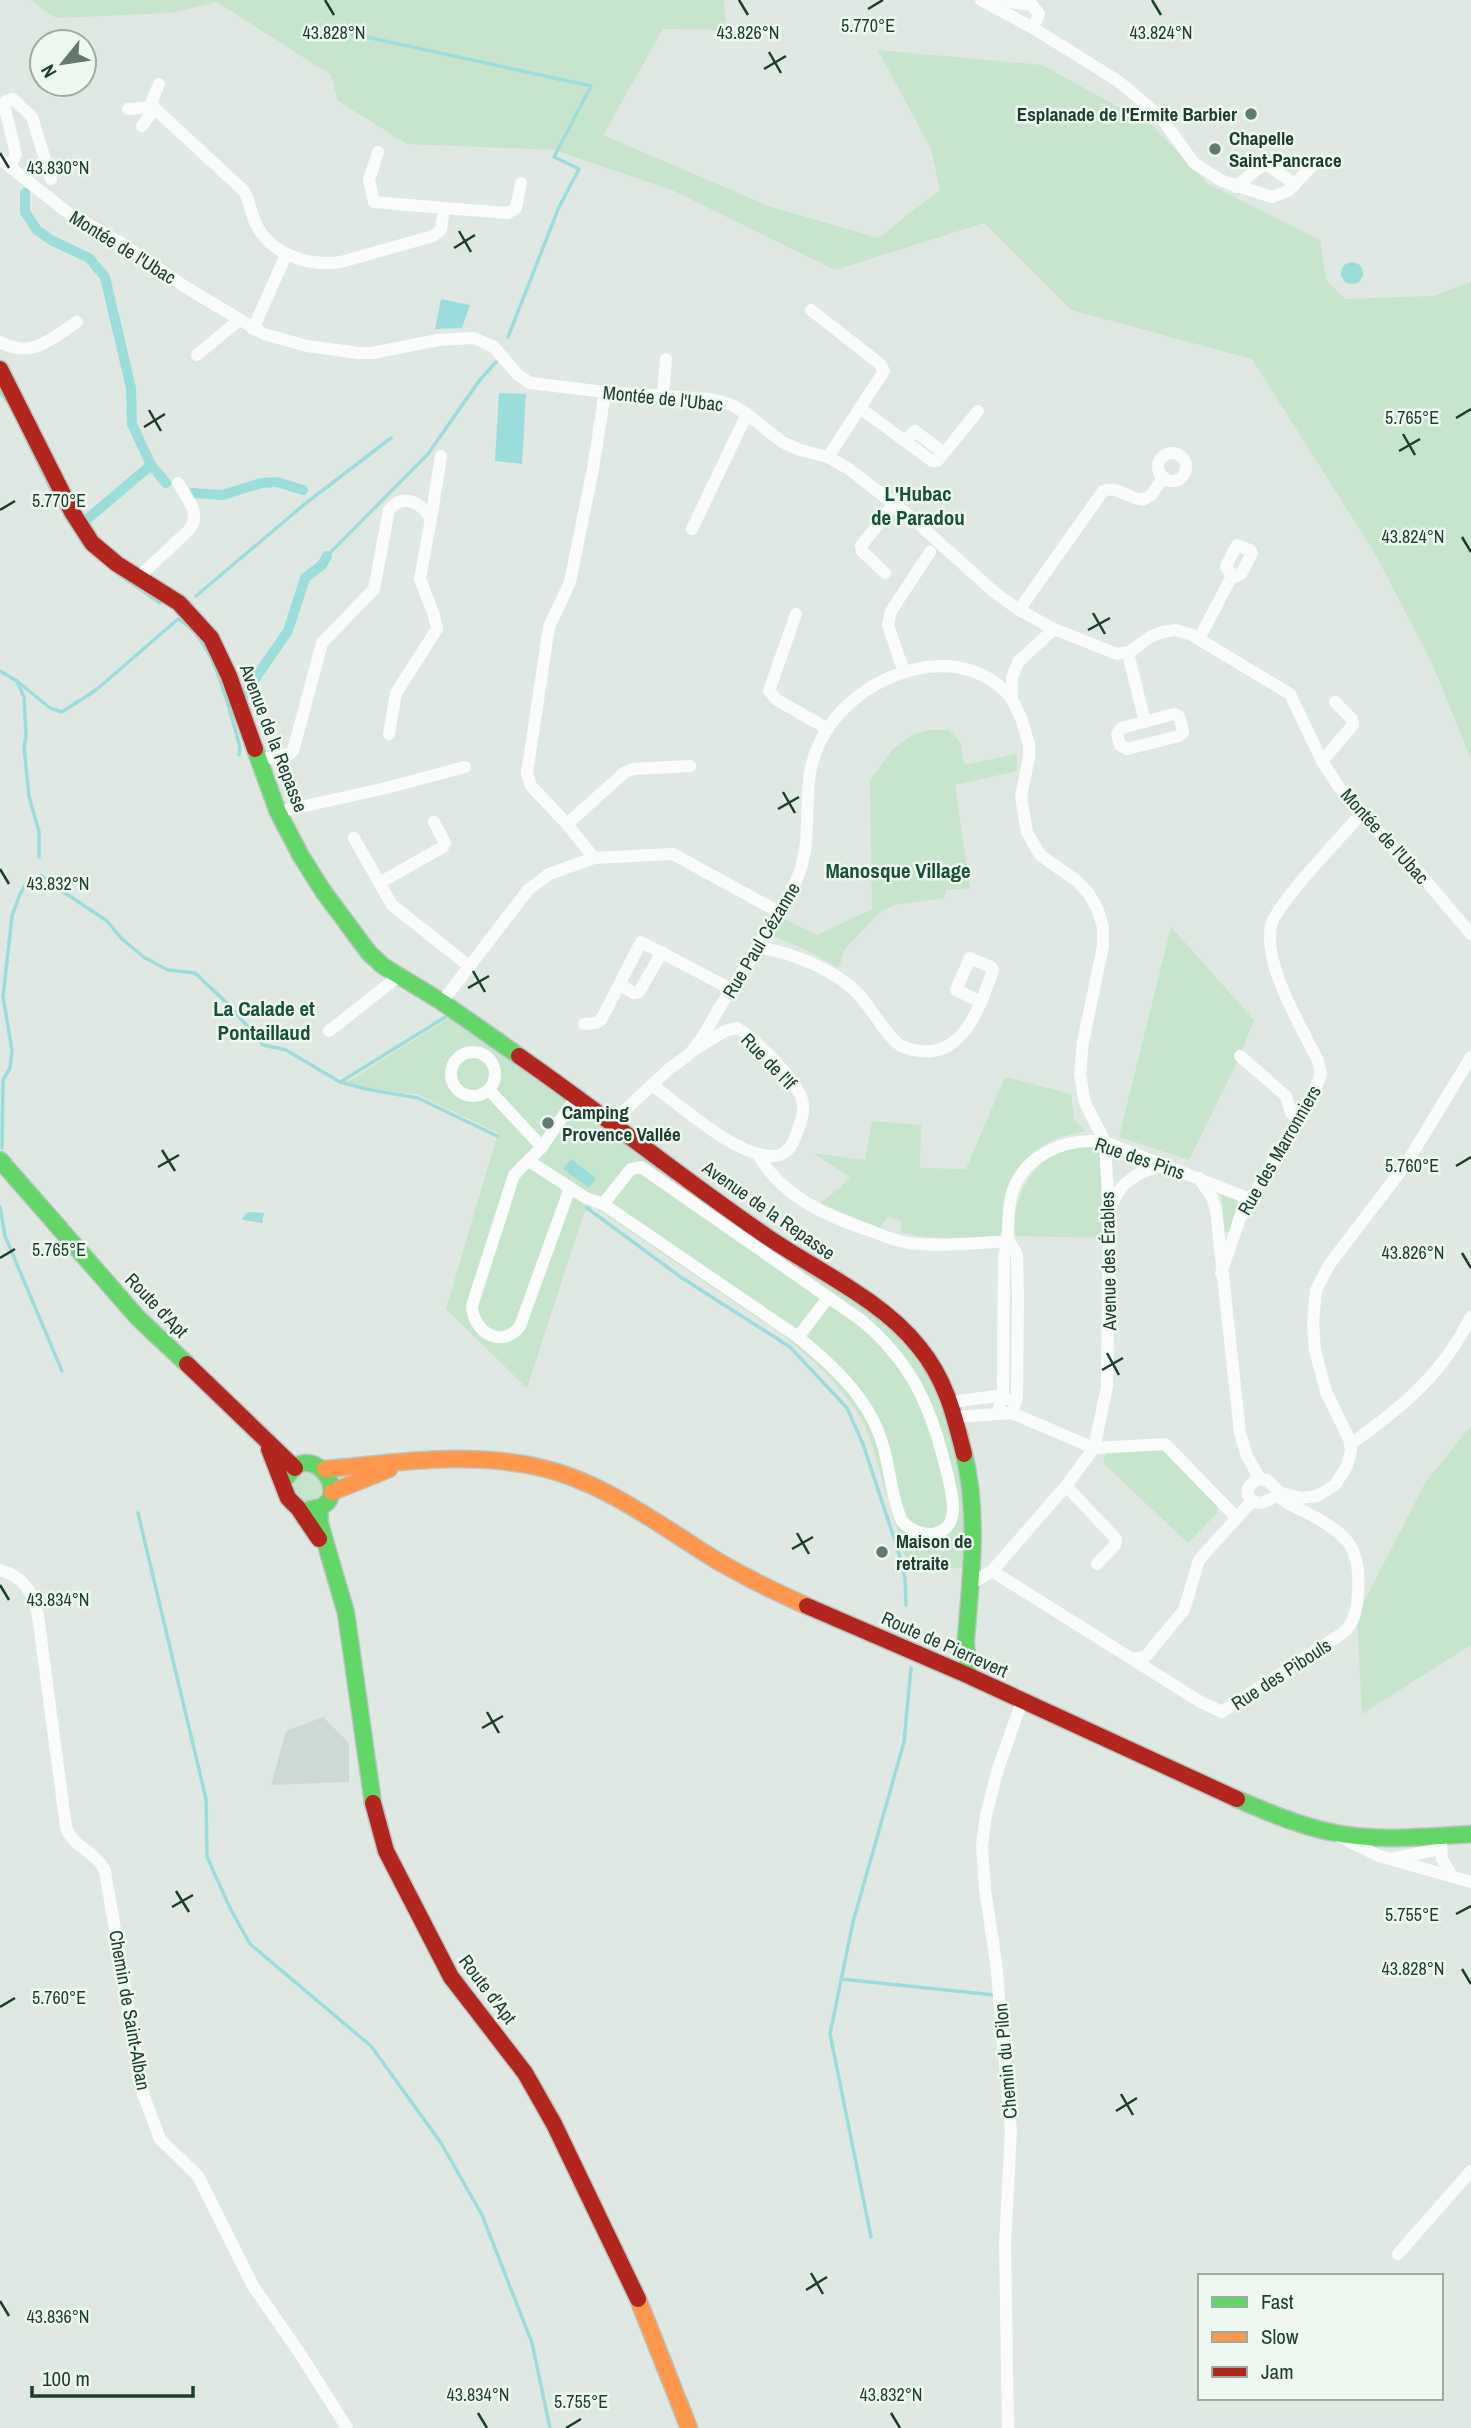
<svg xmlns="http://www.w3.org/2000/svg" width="1471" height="2428" font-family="'Archivo Narrow',sans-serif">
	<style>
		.built { fill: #cddad3 }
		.green { fill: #c7e4cc }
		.water { fill: #9bdddb }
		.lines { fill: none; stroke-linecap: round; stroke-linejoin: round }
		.stream { stroke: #9bdddb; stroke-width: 3.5 }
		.canal { stroke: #9bdddb; stroke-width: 10 }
		.fast-casing { stroke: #b9c5bf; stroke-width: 19 }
		.slow-casing { stroke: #b9c5bf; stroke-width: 19 }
		.jam-casing { stroke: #b9c5bf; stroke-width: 19 }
		.street { stroke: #fafcfb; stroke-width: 12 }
		.fast { stroke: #63d668; stroke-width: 16 }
		.slow { stroke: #ff974d; stroke-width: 16 }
		.jam { stroke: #b3261e; stroke-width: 16 }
		.ticks { fill: none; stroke: #1d3d2f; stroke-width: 2.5 }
		.poi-dot { fill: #61796e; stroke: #eef8f1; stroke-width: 2.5 }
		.labels { text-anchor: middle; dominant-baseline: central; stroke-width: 5; stroke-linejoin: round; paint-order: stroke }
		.poi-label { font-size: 19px; font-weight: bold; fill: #1d3d2f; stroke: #eef8f1; text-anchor: start }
		.street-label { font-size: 19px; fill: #1d3d2f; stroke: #eef8f1 }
		.neighbourhood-label { font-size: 21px; font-weight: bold; fill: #175139; stroke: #eef8f1 }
		.ticks-label { font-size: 18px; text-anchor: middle; fill: #1d3d2f; stroke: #eef8f1; stroke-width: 5; stroke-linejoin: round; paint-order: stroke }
	</style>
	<rect width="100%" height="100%" fill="#e0e8e4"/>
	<!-- built -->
	<path class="built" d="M323,1717L349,1743V1782L271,1785L286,1731Z"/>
	<!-- green -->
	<g class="green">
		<path d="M31,0H724L726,30L663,29L603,135L768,206L878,238L940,190L931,149L878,50L1042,65L1153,126L1208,184L1320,240L1326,280L1345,299L1433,296L1471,282V759L1431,661L1374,552L1252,359L1071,310L984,223L835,270L672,190L554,150L407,144L338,101L331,75L217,2L171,13L56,18Z"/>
		<path d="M929,730H949L961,743L964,765L1017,754V771L955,785L970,888L946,890L945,898L894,905L878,914L844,950L839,968L806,950L774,936L784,919L817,935L872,909L870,781L893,749L914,734Z"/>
		<path d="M1171,927L1254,1020L1240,1056L1189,1160L1119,1137Z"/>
		<path d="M449,1018C561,1097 674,1177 786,1256C828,1286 887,1313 916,1355C959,1418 966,1493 963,1568L909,1570L873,1448L864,1424L852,1404L824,1371L783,1335L594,1207L587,1208L584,1213L527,1388L446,1309L498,1133L419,1095L344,1084Z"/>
		<path d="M1005,1077L1071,1094L1074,1119L1086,1131C1022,1143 1006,1173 1001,1236C966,1238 934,1241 900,1232L902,1222L888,1216L880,1228L820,1203L840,1188L850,1177L813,1153L865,1160L872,1121L921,1125L920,1168L966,1169Z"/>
		<path d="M1097,1146L1101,1151L1102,1238L1016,1236C1008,1205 1033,1159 1065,1148C1074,1145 1088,1146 1097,1146Z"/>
		<path d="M1221,1192L1238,1199L1229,1233L1225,1232Z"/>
		<path d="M1471,1426V1645L1362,1714L1357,1616L1425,1483Z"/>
		<path d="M1162,1449L1217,1505V1513L1188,1543L1103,1463L1107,1450Z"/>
		<circle cx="308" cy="1487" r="14"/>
	</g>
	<!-- water -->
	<g class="water">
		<circle cx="1352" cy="273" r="11"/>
		<path d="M441,299L470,305L462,328L435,329Z"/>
		<path d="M499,393L526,394L522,464L495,461Z"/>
		<path d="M571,1159L596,1178L589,1188L563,1169Z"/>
		<path d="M250,1212L264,1213L262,1223L242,1220L245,1214Z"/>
	</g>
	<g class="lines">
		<!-- stream -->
		<g class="stream">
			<path d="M348,33L591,86L554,157L579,169L559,207L508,337"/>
			<path d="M0,392L8,402"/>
			<path d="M24,434L54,496L84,544"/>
			<path d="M327,556L428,454L479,381L496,362"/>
			<path d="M113,570L160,603"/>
			<path d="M196,596L306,503L391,438"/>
			<path d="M0,671L17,681L24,697L26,736L24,747L29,796L39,832V857"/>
			<path d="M17,681L50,708L62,712L96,690L178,619C215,638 229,710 240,747L239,755"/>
			<path d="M41,875L50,883L107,921L122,939L145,958L168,970L195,973L231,1007L263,1045L286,1050L340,1082L366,1089L418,1098L497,1136"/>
			<path d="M342,1081L447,1016"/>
			<path d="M2,1148L3,1080L10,1068L12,1050L3,997L12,916L20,894L28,881"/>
			<path d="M0,1207L5,1236L62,1371"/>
			<path d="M587,1208L682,1278L790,1347L847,1408L863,1444L898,1550L905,1578L906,1605"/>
			<path d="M138,1513L206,1799L207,1857L231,1910L250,1944L371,2046L441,2143L482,2215L532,2343L550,2428"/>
			<path d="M841,1979L994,1995"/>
			<path d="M871,2237L830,2034L853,1922L904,1742L911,1668"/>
		</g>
		<!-- canal -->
		<g class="canal">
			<path d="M25,193V212L37,230L51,240L89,258L105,277L131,388L132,424L151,465L85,521"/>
			<path d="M151,465L166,483"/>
			<path d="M192,493L223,495L261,483L277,482L303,490"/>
			<path d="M243,696L288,631L305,578L322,565L327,556"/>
		</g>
		<defs>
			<g id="fast">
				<path d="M255,749L278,812L301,856L323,891L369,953L383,966L442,1002L519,1056"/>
				<path d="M0,1160L138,1318L187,1364"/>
				<path d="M964,1454C979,1515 971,1576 966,1638C965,1651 970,1661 967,1675"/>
				<path d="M287,1477C290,1473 294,1467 298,1465C320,1454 344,1491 324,1505C320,1508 313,1509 308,1510"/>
				<path d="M319,1508L320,1524L346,1613L373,1803"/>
				<path d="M1237,1799C1267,1812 1298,1825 1330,1832C1376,1842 1424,1837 1471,1834"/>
			</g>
			<g id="slow">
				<path d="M325,1469C396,1463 467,1451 538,1467C606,1482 663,1528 721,1563C749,1579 778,1593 807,1606"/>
				<path d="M332,1492L389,1469"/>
				<path d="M638,2299L689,2428"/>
			</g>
			<g id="jam">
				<path d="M0,369L72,512L92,543L117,564L179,603L211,638L229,676L255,749"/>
				<path d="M519,1056C604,1115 684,1180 769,1238C818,1271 883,1301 919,1347C946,1380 954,1414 964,1454"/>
				<path d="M187,1364L295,1468"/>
				<path d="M269,1449L288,1498L298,1508L319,1539"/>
				<path d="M807,1606L967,1675L1237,1799"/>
				<path d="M373,1803L386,1851L451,1977L525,2073L554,2124L638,2299"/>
			</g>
		</defs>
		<!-- fast casing -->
		<use href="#fast" class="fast-casing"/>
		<!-- slow casing -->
		<use href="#slow" class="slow-casing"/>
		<!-- jam casing -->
		<use href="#jam" class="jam-casing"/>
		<!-- street -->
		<g class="street">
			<path d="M981,0L1033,28L1118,81L1160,116L1194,163L1222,181L1272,197L1288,191L1313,165"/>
			<path d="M994,0L1032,5L1039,14L1033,28"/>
			<path d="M128,109L153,107L243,190C250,200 250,211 255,222C269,254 308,267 341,262L433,236L441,230L444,208L508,213L516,208L521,183"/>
			<path d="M142,126L154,109L152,101L159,84"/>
			<path d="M378,152L369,180L374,202L444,208"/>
			<path d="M0,159L67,212L121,243L187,288L264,334L307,346L359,353H372L438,340L474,338L494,347L518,375L530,383L605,392L710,399L730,404L747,414L782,442L800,450L828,457L849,469L912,518L994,592L1019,610L1054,629L1117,654L1131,651L1150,637L1162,632L1176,630L1192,635L1290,694L1322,761L1337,784L1361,814L1420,874L1471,934"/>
			<path d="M10,166L16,155L4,104L6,101L13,99L32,117L51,179"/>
			<path d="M1236,187L1257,169L1266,164L1295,184"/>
			<path d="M811,310L880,364L884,371L828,457"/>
			<path d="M253,329L286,255"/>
			<path d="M0,342C32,359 51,339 77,322"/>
			<path d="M197,355L239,320"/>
			<path d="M605,392L593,469L570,582L549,627L527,773L531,786L567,824L594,858L673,854L779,912"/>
			<path d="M663,395L666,359"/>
			<path d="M860,408L932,461H937L944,453L915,431L906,440"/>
			<path d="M944,453L978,411"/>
			<circle cx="1172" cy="467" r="14"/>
			<path d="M431,519L441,456"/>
			<path d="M692,529L747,414"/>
			<path d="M1237,545L1250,550L1252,553L1241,574L1237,576L1229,572L1226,566Z"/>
			<path d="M885,573L862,551L861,546L895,503"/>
			<path d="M139,577L190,529C201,513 187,498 178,483"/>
			<path d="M1019,610L1103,491C1117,485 1129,499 1143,500L1151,495L1164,477"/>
			<path d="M796,614L769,691L777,700L828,729"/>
			<path d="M1199,639L1233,574"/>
			<path d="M1128,653L1145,722"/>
			<path d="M904,672L888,625L891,611L930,552"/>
			<path d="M1174,714L1179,716L1183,732L1179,736L1127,749L1120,745L1117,734L1121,728Z"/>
			<path d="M258,760L289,754L293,751L322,643L374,589L389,510C403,492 422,503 431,519L420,579L434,615L437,629L396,693L389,734"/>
			<path d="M1322,761L1353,725L1352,719L1335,702"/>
			<path d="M278,812L386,788L465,767"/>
			<path d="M567,824L624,773L633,769L690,766"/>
			<path d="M354,838L392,905L469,966"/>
			<path d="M379,883L443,847L445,843L434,822"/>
			<path d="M757,947C789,953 821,964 847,984C868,999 877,1024 896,1042C902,1048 911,1050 920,1051C965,1057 981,1003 993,970L991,967L970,958L956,990L977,1000L981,999"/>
			<path d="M620,985L634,993L639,992L662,952"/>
			<path d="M442,1002L528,890L549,874L594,858"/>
			<path d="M584,1024L596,1023L601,1020L641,942L731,989"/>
			<path d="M329,1031L399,976"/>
			<circle cx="473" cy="1074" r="22"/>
			<path d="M1240,1056L1286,1096L1291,1113L1298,1119"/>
			<path d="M652,1085C683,1107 733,1154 770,1156C782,1157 790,1150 794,1140C798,1129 805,1115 803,1104C800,1082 756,1040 737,1028L725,1031L695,1049"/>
			<path d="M489,1090L542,1147"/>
			<path d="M612,1123C631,1104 651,1086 670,1068C677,1063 685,1058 691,1052C703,1040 711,1021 720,1007C745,968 769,929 792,889C812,854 805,819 809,780C816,719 869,676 927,667C960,663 992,673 1012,699"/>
			<path d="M758,1154C780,1196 829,1217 871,1231C886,1237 901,1243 917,1244C947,1246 979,1243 1009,1241"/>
			<path d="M529,1161L586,1198L603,1204L798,1337C832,1365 868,1397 882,1442C890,1467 891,1497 902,1521C919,1540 952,1540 953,1509C953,1493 948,1477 944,1461C929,1402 909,1360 861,1320L641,1167L631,1169L603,1204"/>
			<path d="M1199,1178L1212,1197L1216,1210L1240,1433L1247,1456L1260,1479"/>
			<path d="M570,1188L520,1326C502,1350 473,1332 472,1306L514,1175L542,1147L576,1097"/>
			<path d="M1111,1207C1120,1181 1138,1172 1163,1165"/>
			<path d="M1009,1241L1017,1255L1018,1298L1017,1397L1012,1413"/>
			<path d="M1221,1273L1240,1218L1315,1090L1321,1074L1318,1061C1301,1026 1263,965 1271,926C1275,905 1343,835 1361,814"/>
			<path d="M798,1337L828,1298"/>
			<path d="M951,1402L997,1396L1007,1399"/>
			<path d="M998,1413L1003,1391L1004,1255C1010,1237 1007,1220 1010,1202C1017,1158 1064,1136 1105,1142L1250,1199"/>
			<path d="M956,1417L1012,1413L1094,1448L1165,1444L1237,1518"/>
			<path d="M1350,1445C1402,1406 1441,1377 1471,1317"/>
			<path d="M1256,1479L1267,1480L1279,1492L1278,1496L1261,1503L1252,1501L1248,1496V1488Z"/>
			<path d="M1066,1486L1116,1539L1115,1545L1097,1564"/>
			<path d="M1279,1492L1300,1498L1317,1496L1335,1485L1347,1466L1351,1450L1350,1441L1326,1392L1315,1350L1313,1323L1316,1290L1329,1265L1406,1164L1471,1057"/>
			<path d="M0,1570C24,1577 33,1592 38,1616L66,1827C73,1848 96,1851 105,1871L143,2094L160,2139L198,2176L253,2286L299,2352L347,2428"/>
			<path d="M992,1571L1199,1701L1222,1712L1343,1633C1355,1623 1357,1607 1358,1593C1361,1549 1349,1535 1311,1515C1299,1509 1289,1505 1278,1496"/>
			<path d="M972,1583L992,1571L1066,1486L1094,1448L1107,1387L1109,1214L1105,1142L1085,1103L1080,1074L1083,1042L1103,946V927L1098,910L1089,894L1077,881L1040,855L1027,832L1021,797L1029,757V744L1021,718L1012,699V678L1018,662L1054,629"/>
			<path d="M1133,1659L1146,1656L1184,1610L1199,1560L1252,1501"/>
			<path d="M1338,1836L1379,1856L1471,1882"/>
			<path d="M1441,1841L1442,1859L1452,1876"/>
			<path d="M1390,1859L1441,1849"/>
			<path d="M1398,2254L1471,2171"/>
			<path d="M1008,2428L1005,2244L1011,2131L996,1962L985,1890L982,1846L986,1815L998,1769L1022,1701"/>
		</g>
		<!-- fast -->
		<use href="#fast" class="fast"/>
		<!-- slow -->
		<use href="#slow" class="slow"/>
		<!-- jam -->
		<use href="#jam" class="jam"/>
	</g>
	<!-- ticks -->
	<path class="ticks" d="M325,0L334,15M739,0L748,15M1152,0L1161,15M868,9L883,0M769,52L781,73M764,69L786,56M0,153L9,168M459,231L471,252M454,248L475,235M149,410L161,431M1456,418L1471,409M144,427L165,414M1403,434L1415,455M1399,451L1420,439M0,510L15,501M1462,537L1471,552M1093,613L1105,634M1088,630L1110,618M783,792L795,813M778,809L799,797M0,869L9,884M473,971L485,992M468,988L489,976M162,1150L175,1171M1456,1166L1471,1157M158,1167L179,1155M1462,1253L1471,1268M0,1258L15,1249M1107,1353L1119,1375M1102,1370L1123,1358M797,1533L809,1554M792,1549L813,1537M0,1585L9,1600M487,1712L499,1733M482,1728L503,1716M176,1891L189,1912M172,1907L193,1895M1456,1914L1471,1906M1462,1969L1471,1984M0,2007L15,1998M1121,2094L1133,2115M1116,2111L1137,2098M811,2273L823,2294M806,2290L827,2277M0,2301L9,2316M478,2413L487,2428M891,2413L900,2428M566,2428L581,2419"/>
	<!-- markers -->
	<g class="poi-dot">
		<circle cx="1251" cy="114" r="7"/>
		<circle cx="1215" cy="149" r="7"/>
		<circle cx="548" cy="1123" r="7"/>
		<circle cx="882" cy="1552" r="7"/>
	</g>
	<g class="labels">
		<!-- poi labels -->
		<g class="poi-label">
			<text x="1237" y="114" text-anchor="end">Esplanade de l'Ermite Barbier</text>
			<text x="1229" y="138">Chapelle<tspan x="1229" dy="22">Saint-Pancrace</tspan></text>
			<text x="562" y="1112">Camping<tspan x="562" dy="22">Provence Vallée</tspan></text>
			<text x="896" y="1541">Maison de<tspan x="896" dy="22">retraite</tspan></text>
		</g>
		<!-- street labels -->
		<g class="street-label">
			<text transform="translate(123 247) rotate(32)">Montée de l'Ubac</text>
			<text transform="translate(663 398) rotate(6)">Montée de l'Ubac</text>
			<text transform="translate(274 738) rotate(69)">Avenue de la Repasse</text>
			<text transform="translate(1385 836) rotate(48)">Montée de l'Ubac</text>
			<text transform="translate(761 940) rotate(-59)">Rue Paul Cézanne</text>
			<text transform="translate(769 1061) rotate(46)">Rue de l'If</text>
			<text transform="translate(1279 1150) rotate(-60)">Rue des Marronniers</text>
			<text transform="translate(1140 1158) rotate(19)">Rue des Pins</text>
			<text transform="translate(769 1210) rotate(35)">Avenue de la Repasse</text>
			<text transform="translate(1108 1261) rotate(-91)">Avenue des Érables</text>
			<text transform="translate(157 1305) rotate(46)">Route d'Apt</text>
			<text transform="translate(945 1644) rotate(24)">Route de Pierrevert</text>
			<text transform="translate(1281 1674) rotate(-33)">Rue des Pibouls</text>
			<text transform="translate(488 1989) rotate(53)">Route d'Apt</text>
			<text transform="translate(130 2010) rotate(80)">Chemin de Saint-Alban</text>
			<text transform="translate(1005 2061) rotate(-95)">Chemin du Pilon</text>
		</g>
		<!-- neighbourhood labels -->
		<g class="neighbourhood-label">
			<text x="918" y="493">L'Hubac<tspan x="918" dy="24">de Paradou</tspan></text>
			<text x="898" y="870">Manosque Village</text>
			<text x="264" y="1008">La Calade et<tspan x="264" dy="24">Pontaillaud</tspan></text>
		</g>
	</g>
	<g class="ticks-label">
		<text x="868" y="32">5.770°E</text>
		<text x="748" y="39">43.826°N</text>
		<text x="1161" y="39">43.824°N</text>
		<text x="334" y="39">43.828°N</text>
		<text x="58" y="174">43.830°N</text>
		<text x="1412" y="424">5.765°E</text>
		<text x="59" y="507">5.770°E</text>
		<text x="1413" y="543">43.824°N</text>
		<text x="58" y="890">43.832°N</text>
		<text x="1412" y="1172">5.760°E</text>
		<text x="59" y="1256">5.765°E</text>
		<text x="1413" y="1259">43.826°N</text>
		<text x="58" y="1606">43.834°N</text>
		<text x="1412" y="1921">5.755°E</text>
		<text x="1413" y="1975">43.828°N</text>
		<text x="59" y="2004">5.760°E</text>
		<text x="58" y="2323">43.836°N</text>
		<text x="478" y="2401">43.834°N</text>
		<text x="891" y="2401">43.832°N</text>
		<text x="581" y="2408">5.755°E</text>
	</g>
	<!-- legend -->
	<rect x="1198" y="2274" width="245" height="126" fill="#eef8f1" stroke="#9aada3" stroke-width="2"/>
	<rect x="1212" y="2297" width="35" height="10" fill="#63d668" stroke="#9aada3" stroke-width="2"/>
	<text x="1261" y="2309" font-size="21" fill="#1d3d2f">Fast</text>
	<rect x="1212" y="2332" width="35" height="10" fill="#ff974d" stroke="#9aada3" stroke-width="2"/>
	<text x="1261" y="2344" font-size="21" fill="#1d3d2f">Slow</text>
	<rect x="1212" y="2367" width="35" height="10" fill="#b3261e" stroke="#9aada3" stroke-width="2"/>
	<text x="1261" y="2379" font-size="21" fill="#1d3d2f">Jam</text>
	<!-- north arrow -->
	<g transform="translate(63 63) rotate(240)"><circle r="33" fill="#eef8f1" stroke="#9aada3" stroke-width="2"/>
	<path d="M0-5L12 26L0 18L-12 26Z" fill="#61796e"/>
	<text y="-10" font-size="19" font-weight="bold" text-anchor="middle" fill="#1d3d2f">N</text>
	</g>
	<!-- scale -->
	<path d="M32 2386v10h161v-10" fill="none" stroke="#1d3d2f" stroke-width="3.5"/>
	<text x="42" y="2386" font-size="21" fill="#1d3d2f" stroke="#eef8f1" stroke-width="5" paint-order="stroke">100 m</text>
</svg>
